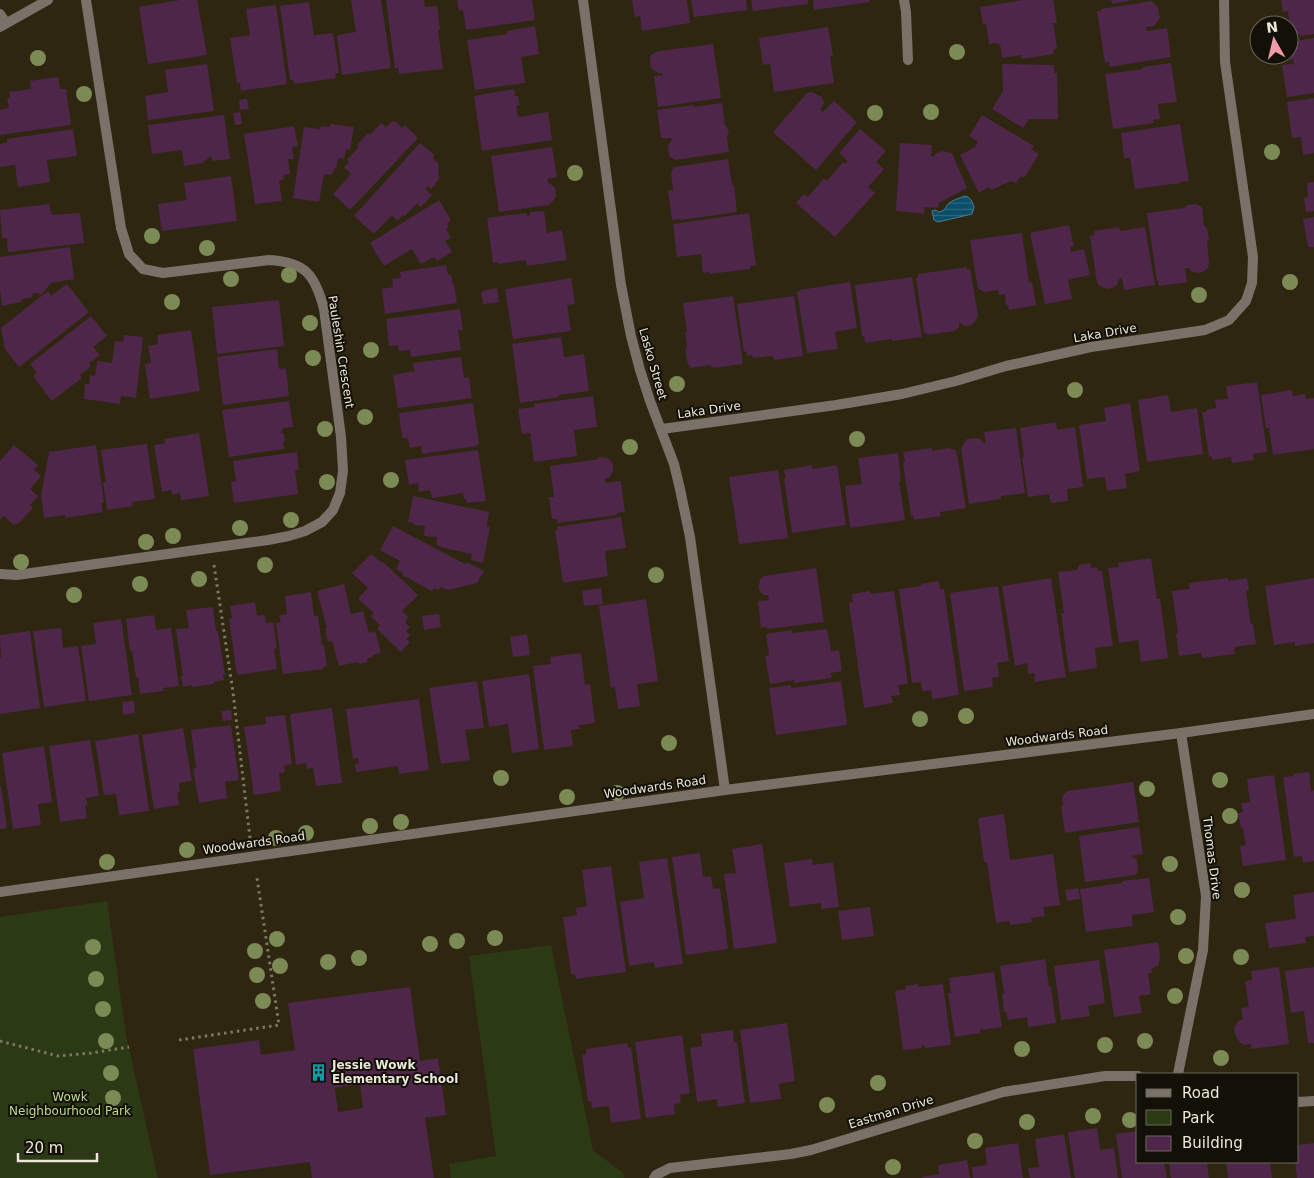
<svg xmlns="http://www.w3.org/2000/svg" width="1314" height="1178" font-family="'DejaVu Sans',sans-serif">
	<style>
		.green { fill: #2c3915 }
		.water { fill: url(#water-rules); stroke: #4e7c8c }
		.building { fill: #4e2649; fill-rule: evenodd }
		.lines { fill: none; stroke-linecap: round; stroke-linejoin: round }
		.path { stroke: #7e7765; stroke-width: 3; stroke-dasharray: 2.5 4; stroke-linecap: butt }
		.street { stroke: #7a7169; stroke-width: 10 }
		.tree { fill: #7c8a55 }
		.labels { text-anchor: middle; dominant-baseline: central; stroke-width: 4; stroke-linejoin: round; paint-order: stroke }
		.street-label { font-size: 12px; fill: #ece7da; stroke: #131007 }
		.poi-label { font-size: 12px; font-weight: bold; fill: #ece7da; stroke: #131007; text-anchor: start }
		.park-label { font-size: 12px; fill: #bbdb8d; stroke: #131007 }
	</style>
	<defs>
		<pattern id="water-rules" width="6" height="5" patternUnits="userSpaceOnUse" patternTransform="scale(1.25)"><rect width="6" height="5" fill="#0a4e6b"/><path d="M0 2.5h6" fill="none" stroke="#2e6880"/></pattern>
	</defs>
	<rect width="100%" height="100%" fill="#2e2610"/>
	<!-- green -->
	<g class="green">
		<path d="M107,901L126,1035L158,1178H0V917Z"/>
		<path d="M551,945L593,1150L623,1173L624,1178H451L449,1164L496,1156L469,956Z"/>
	</g>
	<!-- water -->
	<path class="water" d="M965,196C971,198 972,201 974,207L972,214L938,222L934,220L932,211L936,210L938,212C945,211 944,209 948,204C952,200 960,198 965,196Z"/>
	<!-- building -->
	<g class="building">
		<path d="M180,0H197L207,55L148,64L139,7Z"/>
		<path d="M351,0H381L391,68L342,75L337,35L356,32Z"/>
		<path d="M386,0H424L425,7L437,6L440,29L438,30L443,69L399,74L398,68H395Z"/>
		<path d="M457,0H532L535,20L466,30L463,10L459,11Z"/>
		<path d="M632,0H687L690,23L642,31L640,16L635,17Z"/>
		<path d="M691,0H746L747,10L694,17Z"/>
		<path d="M751,0H808V4L753,11Z"/>
		<path d="M813,0H870V2L814,10Z"/>
		<path d="M1022,0H1053L1057,23H1053L1057,47L1053,51L1054,54L1022,59V55L1002,58L1000,44H997V43L989,44L986,24H983L980,7Z"/>
		<path d="M1111,0H1129V1L1112,4Z"/>
		<path d="M1281,0H1314V34L1300,36V34L1291,35L1288,11L1283,12Z"/>
		<path d="M1152,1L1158,8L1160,18L1154,26L1146,27L1147,31L1167,28L1171,57L1110,67L1109,62L1105,63L1097,11H1101V9Z"/>
		<path d="M309,2L314,35L333,33L339,73L335,74L336,78L295,84L293,80H290L280,6Z"/>
		<path d="M276,5L287,84L241,91L240,83L237,84L230,38L250,35L246,9Z"/>
		<path d="M535,26L539,54L521,57L525,83L475,90L467,40L507,34V31Z"/>
		<path d="M828,27L833,56H830L834,83L774,92L770,64L763,65L759,38Z"/>
		<path d="M1314,38V93L1287,97L1282,65L1294,64L1293,59L1289,60L1285,55H1289V42Z"/>
		<path d="M713,44L721,98L658,107L654,76L663,75L662,73H658L651,68L650,59L651,55L659,51Z"/>
		<path d="M1171,63L1177,102L1158,104L1160,119L1153,120L1154,123L1113,129L1105,74L1143,69V67Z"/>
		<path d="M207,64L214,111L148,120L145,96L168,92L165,70Z"/>
		<path d="M1002,64L1054,65V73H1057L1058,119H1029L1023,128L992,109L1003,91Z"/>
		<path d="M58,77L60,89H66L71,125L0,135V110L9,108L7,98H10L9,92L31,89L30,81Z"/>
		<path d="M514,89L515,96H518L520,105L516,106L518,116L520,117L548,112L552,140L482,151L474,96Z"/>
		<path d="M812,92L822,97L824,103L820,110L823,112L834,101L857,122L816,170L773,132L807,93Z"/>
		<path d="M1314,98V153L1303,155L1301,137L1292,138L1287,102Z"/>
		<path d="M247,99L249,109L240,110L239,100Z"/>
		<path d="M722,103L725,125L727,127L729,133L727,136L729,152L676,160L673,159L669,156L668,146L673,138H661L657,110L694,105V107Z"/>
		<path d="M240,112L242,124L235,125L233,113Z"/>
		<path d="M224,115L230,159L212,161L211,157L206,158L207,160L203,161L204,163L184,166L182,150L152,154L148,125Z"/>
		<path d="M982,115L1034,146L1031,149L1039,154L1024,178L1021,176L1016,183L1011,181L991,190L989,187L979,193L960,155L975,147L978,142L969,136Z"/>
		<path d="M395,121L402,128L405,125L418,138L350,210L333,194L351,174L344,167L349,162L347,160L359,147L357,145L368,133L370,135L381,123L386,127L391,122Z"/>
		<path d="M330,124L354,127L350,150L346,149L344,159L338,158L337,165L331,175L324,174L319,202L293,198L304,127L320,129L321,126L330,127Z"/>
		<path d="M1180,124L1189,181L1180,182V183L1135,189L1130,158H1124L1121,133Z"/>
		<path d="M294,126L298,146L292,147L294,159H288L290,174L284,175L283,180L279,181L282,201L255,204L244,134Z"/>
		<path d="M73,129L77,156L47,160L50,182L18,187L15,165L0,167V144L7,143V139Z"/>
		<path d="M860,129L886,151L876,162L884,169L868,187L875,193L835,237L796,203L804,194L808,197L824,178L827,181L843,162L845,164L848,161L839,153Z"/>
		<path d="M420,143L434,155L433,158L438,163L439,179L431,189L428,186L425,189L432,195L421,207L417,203L405,216L403,215L397,221L392,215L374,234L354,216Z"/>
		<path d="M900,143L932,145L931,156H934L937,153L943,151L952,153L967,188L939,203L938,208L925,207L924,214L896,211Z"/>
		<path d="M552,147L557,177L547,179L548,182L555,188L556,196L554,200L549,205L499,212L491,156Z"/>
		<path d="M728,159L732,185H734L737,212L681,220V219L672,220L668,191L673,190L671,173L674,167Z"/>
		<path d="M231,176L237,221L162,231L158,204L187,200L184,183Z"/>
		<path d="M1314,182V211L1306,212L1304,198L1308,197L1307,183Z"/>
		<path d="M439,200L451,220L447,223L449,227L446,229L451,238L445,241L452,252L437,261L434,257L421,264L412,249L384,266L370,243Z"/>
		<path d="M49,204L52,215L80,213L84,243L8,252L7,238H2L0,210Z"/>
		<path d="M1196,204L1202,207L1204,226L1207,228L1209,239L1207,242L1209,263L1208,268L1203,272L1197,273L1191,271L1189,268H1185L1187,282L1159,286L1158,280L1157,281L1147,213L1184,208L1187,205Z"/>
		<path d="M544,211L547,233L562,230L567,260L527,266L526,260L498,264V262L493,263L487,218L526,213L527,216L530,215V212Z"/>
		<path d="M749,213L756,265L750,266V269L710,274L709,272L703,273L701,254L677,257L673,224Z"/>
		<path d="M1314,217V247H1308L1303,219Z"/>
		<path d="M1069,225L1074,246L1070,247L1071,252L1084,249L1090,275L1068,280L1072,299L1045,304L1030,233Z"/>
		<path d="M1119,227L1120,231L1145,227L1155,285L1124,290L1122,278L1119,279L1117,285L1113,288L1107,289L1101,287L1097,283L1090,236L1094,235V231Z"/>
		<path d="M1022,233L1029,283L1032,282L1036,305L1009,310L1008,305L1006,306L1005,294L999,295L998,290L985,292L978,289L970,240Z"/>
		<path d="M70,247L74,279L51,283L41,295L38,293L32,294L33,297L22,299L21,302L2,306L0,290V257Z"/>
		<path d="M446,265L448,275H451L453,285H454L457,303L385,314L382,289L393,287L392,279L401,278L400,272Z"/>
		<path d="M967,267V270L970,269L976,303L978,315L976,320L971,325L965,326L960,323L959,324V327L955,331L927,335V333H924L916,278H918V274Z"/>
		<path d="M912,277L922,337L892,341V339L865,343L864,336H862L855,285Z"/>
		<path d="M571,278L575,304L567,305L571,331L513,339L505,289Z"/>
		<path d="M850,282L857,328L835,332L838,349L807,353L797,292L800,291V290Z"/>
		<path d="M67,284L89,312L19,367L5,349L1,328L48,291L51,296Z"/>
		<path d="M497,288L499,302L483,304L481,291Z"/>
		<path d="M733,296L743,364L713,368V367H711V365L690,368V365H688L685,348L687,347L685,332H687L683,303Z"/>
		<path d="M794,296L803,356L774,360L773,356L753,358L752,355L747,356V351L744,352L737,304Z"/>
		<path d="M279,300L284,346L217,354L212,307Z"/>
		<path d="M460,309L463,330H458L461,350L411,357L410,350L399,351L398,345L389,346L386,319Z"/>
		<path d="M91,316L107,336L93,347L100,355L89,363L91,366L80,375L82,378L52,401L33,376L37,373L30,364Z"/>
		<path d="M191,330L200,391L150,399L145,364L151,363L148,346L158,344L157,335Z"/>
		<path d="M124,335L143,337L136,398L121,396L120,404L84,399L85,384H89L90,375L95,376L97,361L112,363L115,341L123,342Z"/>
		<path d="M561,337L564,357L584,354L589,391L559,395V397L520,403L512,344Z"/>
		<path d="M277,349L279,369L286,368L289,396L223,405L217,357Z"/>
		<path d="M461,357L464,378L469,377L472,398L398,408L393,375L415,371L413,363Z"/>
		<path d="M1257,382L1267,452L1253,454L1254,460L1232,463L1231,457L1212,460V456L1209,457L1202,412H1206V410L1216,408L1215,400L1228,399L1226,386Z"/>
		<path d="M1292,390L1293,396L1305,394L1306,399L1314,398V449L1273,455L1269,428H1266L1261,395Z"/>
		<path d="M1168,395L1171,412L1197,408L1203,454L1147,462L1138,400Z"/>
		<path d="M593,396L597,427L574,430L577,456L534,462L530,433L522,434L518,409L535,407L534,404Z"/>
		<path d="M289,401L293,427L283,428L281,432L284,434L285,440L283,443L284,449L229,457L222,410Z"/>
		<path d="M473,403L479,444H477V446L422,454L421,446L410,448L408,438H402L399,413Z"/>
		<path d="M1130,403L1140,471L1125,474L1127,488L1107,491L1105,477L1087,479L1079,425L1106,421L1104,408Z"/>
		<path d="M1056,422L1057,430L1075,427L1083,487L1067,489L1068,501L1051,503L1049,494L1028,497L1022,457H1024L1020,428Z"/>
		<path d="M1016,428L1025,493L1001,496V499L969,504L961,449L964,443L967,439L975,438L980,439L984,443H986L984,432Z"/>
		<path d="M199,433L209,496L181,500L180,493L172,495L171,490L162,492L154,445L165,443L164,439Z"/>
		<path d="M147,444L155,499L132,502L133,506L107,510L103,482H106L101,450Z"/>
		<path d="M14,445L38,465L34,470L41,476L30,489L38,496L30,505L33,508L18,524L16,523L14,525L4,516L0,520V461Z"/>
		<path d="M96,445L104,502L101,503L103,512L65,518V515L44,518L41,495L49,452Z"/>
		<path d="M932,448V451L949,448L955,450L957,454L966,508L940,512L941,516L914,520L913,515L911,516L903,462H905L903,452Z"/>
		<path d="M478,450L486,501L467,503L466,499H464L463,493L432,498L430,490L419,492L418,483L409,485L405,460Z"/>
		<path d="M297,452L299,470H295L298,494L234,503L231,482L236,481L233,461Z"/>
		<path d="M898,453L901,481H899L905,520L850,528L845,486L862,484L858,458Z"/>
		<path d="M598,457H602L609,459L613,464V470L610,477L605,479V483L621,481L625,512L617,513V515L557,523V519H552L549,497H554L550,466L599,459Z"/>
		<path d="M812,465V469L837,465L846,525L792,533L784,479L786,478L784,470Z"/>
		<path d="M778,470L788,538L739,544L729,477Z"/>
		<path d="M413,496L489,512L487,526L490,527L483,563L471,560L472,554L444,548L436,545L437,537L424,536L425,526L414,525V523L408,522Z"/>
		<path d="M621,517L626,548L605,551L608,576L563,583L555,530H558L557,527Z"/>
		<path d="M393,526L465,564L466,562L484,571L477,583L448,590L441,587L439,590L434,588L432,591L402,575L403,573L396,569L400,561L380,550Z"/>
		<path d="M371,554L382,563L383,562L418,595L402,611L408,617L405,622L410,627L406,631L410,635L406,639L410,642L401,652L377,629L380,625L370,616L374,613L358,599L368,588L352,573Z"/>
		<path d="M1151,558L1157,599H1160L1168,658L1141,662L1138,640L1119,643L1108,568L1119,567L1118,563Z"/>
		<path d="M1090,563L1092,568L1097,567L1098,571H1102L1113,646L1095,648L1097,668L1069,672L1061,613H1064L1058,572L1077,570L1079,565Z"/>
		<path d="M816,568L824,622L767,629V627L761,628L758,601L769,600L768,595H763L759,590V584L761,578L764,576Z"/>
		<path d="M1051,578L1066,677L1035,682L1034,673L1028,674L1027,663L1015,666L1002,586Z"/>
		<path d="M1228,578V581L1247,578L1249,590L1246,591L1251,624H1253L1256,644L1234,647L1235,654L1202,658L1201,653L1179,656L1176,634L1178,633L1172,591L1190,589L1189,583Z"/>
		<path d="M1314,578V643L1295,646V642L1274,645L1265,586Z"/>
		<path d="M939,581L940,589H944L959,695L932,699L931,690L922,691L921,682L912,683L899,589L922,586L921,584Z"/>
		<path d="M344,584L351,614L363,611L369,633L375,631L381,653L373,655V657L368,658L367,662L360,664L357,662L339,666L332,641L328,642L325,629L327,628L317,591Z"/>
		<path d="M998,586L1009,661L997,663L999,677L992,678L993,687L964,691L950,593Z"/>
		<path d="M601,588L603,604L584,606L582,591Z"/>
		<path d="M869,591L871,594L894,591L908,684L898,685L900,695L891,696L893,703L864,708L849,603L853,602L852,594Z"/>
		<path d="M311,592L314,616H318L322,645H324L327,666L323,667L324,669L283,674L276,623H281L279,615L287,614L285,596Z"/>
		<path d="M646,599L658,681L637,684L640,706L618,709L615,687L611,688L599,606Z"/>
		<path d="M255,602L257,616L265,615L266,623L273,622L277,648L274,649L277,669L237,675L229,619L232,618L230,606Z"/>
		<path d="M213,607L216,631H218L225,675H223L224,680L214,682V684L192,687V685L183,687L181,676H183L176,629L189,628L186,610Z"/>
		<path d="M439,614L441,627L424,630L422,616Z"/>
		<path d="M154,615L156,630L171,628L179,686L163,688L164,691L140,694L138,677H136L132,651H130L126,619Z"/>
		<path d="M121,619L132,695L89,701L81,646L96,644L93,623Z"/>
		<path d="M61,628L63,648L78,646L86,701L44,707L33,631Z"/>
		<path d="M827,629L831,651L839,650L842,671L831,673L832,678L794,683V680L770,684L765,656L769,655L766,634L792,630V633Z"/>
		<path d="M30,631L40,708L0,714V658H1L0,635Z"/>
		<path d="M527,634L530,655L513,657L510,637Z"/>
		<path d="M581,653L585,685L590,684L595,723L579,725L580,729L571,730L573,746L544,750L533,666L551,664L550,657Z"/>
		<path d="M529,674L539,749L512,753L508,724L489,727L482,681Z"/>
		<path d="M477,681L484,728L465,730L470,760L441,764L429,688Z"/>
		<path d="M841,681L847,725L776,735L769,688L791,685V688Z"/>
		<path d="M419,699L429,770L399,774L398,766L356,772L355,764L359,763L358,758L353,759L346,709Z"/>
		<path d="M134,701L135,713L123,715L122,702Z"/>
		<path d="M332,708L342,783L316,786L313,768L307,769L306,763L296,765L290,714Z"/>
		<path d="M231,710L232,720L223,721L221,711Z"/>
		<path d="M285,715L292,764L284,766L285,772L279,773L281,791L254,795L244,727L266,724L265,717Z"/>
		<path d="M231,725L239,780L225,782L227,798L199,803L193,769L196,768L191,730Z"/>
		<path d="M183,728L192,781L179,783L180,792L177,793L179,805L154,809L142,735Z"/>
		<path d="M138,734L149,811L119,815L116,794L104,795L95,741Z"/>
		<path d="M90,740L99,796L86,798L88,806H85L87,818L60,822L49,746Z"/>
		<path d="M44,746L52,802L38,804L41,825L13,829L2,753Z"/>
		<path d="M1309,772L1311,791L1314,790V861L1303,863L1302,856L1294,857L1283,777L1294,776L1293,774Z"/>
		<path d="M1274,775L1286,860L1243,866L1240,846L1246,845L1243,828H1241L1238,813L1243,812L1241,803L1250,802L1247,779Z"/>
		<path d="M1133,782L1139,822L1065,833L1061,806H1063L1062,797L1067,791Z"/>
		<path d="M0,786H1L7,828L0,829Z"/>
		<path d="M1004,814L1010,860L1053,854L1060,905L1043,907L1045,916L1031,918L1032,922L1010,925L1009,921L996,923L987,862H984L978,818Z"/>
		<path d="M1139,827L1143,854L1131,856L1137,860L1138,872L1135,875L1085,882L1079,836Z"/>
		<path d="M762,844L777,943L734,949L724,874L736,873L732,849Z"/>
		<path d="M700,853L703,877L711,876L713,889L720,888L728,949L686,955L672,857Z"/>
		<path d="M667,858L683,964L655,968L654,962L629,966L620,902L644,898L639,862Z"/>
		<path d="M812,859L813,865L833,862L839,907L821,909V903L790,907L784,863Z"/>
		<path d="M611,866L626,972L576,979L575,974H571L563,917L577,915L576,908L587,906L582,870Z"/>
		<path d="M1149,878L1154,912L1132,915L1133,926L1086,932L1080,889L1122,883V881Z"/>
		<path d="M1078,888L1080,899L1067,901L1065,890Z"/>
		<path d="M1314,892V936L1305,937L1306,943L1269,948L1265,923L1296,919L1293,895Z"/>
		<path d="M870,907L874,936L842,940L838,911Z"/>
		<path d="M1158,942L1160,955L1159,965L1151,969L1152,973H1148L1151,994L1139,996L1142,1013L1114,1017L1104,950Z"/>
		<path d="M1045,959L1049,987H1051L1056,1023L1028,1027L1027,1017L1008,1020L1006,1012H1004L1002,994L1004,993L1000,966Z"/>
		<path d="M1099,960L1105,1003L1088,1006L1090,1016L1061,1020L1054,966Z"/>
		<path d="M1279,967L1289,1044L1251,1049V1044L1245,1045L1240,1043L1235,1034L1234,1028L1236,1024L1239,1020L1243,1019L1241,1008L1249,1007L1245,981L1252,980L1251,971Z"/>
		<path d="M1314,967V1043H1308L1304,1011L1291,1013L1285,971Z"/>
		<path d="M994,972L1002,1027L982,1030V1029H980V1033L955,1037L948,993H951L949,978Z"/>
		<path d="M918,984V987L943,984L951,1045L925,1048L924,1045L921,1046L922,1048L903,1050L895,991L906,989L905,986Z"/>
		<path d="M410,987L420,1061L438,1058L446,1115L425,1118L434,1178H312L310,1162L210,1175L193,1049L259,1040L261,1055L295,1050L288,1003ZM360,1084L363,1108L338,1112L335,1088Z"/>
		<path d="M787,1023L795,1081L779,1084L781,1099L750,1103L740,1030Z"/>
		<path d="M733,1030L734,1042H737L745,1103L718,1107L717,1099L697,1102L690,1048L702,1046L701,1034Z"/>
		<path d="M682,1035L690,1093L680,1095L681,1103L674,1104L675,1114L646,1118L635,1042Z"/>
		<path d="M627,1043L628,1048L631,1047L641,1119L611,1123L609,1106L592,1108L591,1101H588L582,1055L586,1054V1049Z"/>
		<path d="M1097,1128L1100,1150L1114,1148L1118,1178H1075L1068,1132Z"/>
		<path d="M1138,1131V1162H1164L1167,1178H1122L1116,1134Z"/>
		<path d="M1064,1134L1071,1178H1030L1028,1168L1039,1167L1035,1139Z"/>
		<path d="M1018,1143L1023,1178H973L972,1167L987,1165L985,1148Z"/>
		<path d="M1314,1143V1178H1297L1295,1162H1298V1145Z"/>
		<path d="M967,1160L970,1178H922V1177L939,1174L938,1165Z"/>
		<path d="M1169,1162H1207L1209,1178H1171Z"/>
		<path d="M1226,1162H1270L1272,1178H1228Z"/>
	</g>
	<g class="lines">
		<!-- path -->
		<g class="path">
			<path d="M214,565L233,692L250,838"/>
			<path d="M179,1040L279,1025L257,878"/>
			<path d="M0,1041L58,1056L91,1053L129,1047"/>
		</g>
		<!-- street -->
		<g class="street">
			<path d="M583,0L621,285L631,336L640,370L650,401L674,464L680,489L690,537L725,790"/>
			<path d="M904,0L906,12L908,60"/>
			<path d="M0,14L6,23"/>
			<path d="M0,27L48,0"/>
			<path d="M662,429L836,405L902,394L956,381L1006,366L1091,347L1205,330L1229,320L1246,301L1252,283L1253,257L1225,62L1224,0"/>
			<path d="M0,574L17,575L268,540L289,536L305,531L322,522L333,510L340,493L343,471L341,437L324,309C315,275 306,262 269,260L163,273L143,269L129,254L121,228L86,0"/>
			<path d="M0,892L725,790L1181,733L1314,714"/>
			<path d="M1178,1074L1203,950L1206,896L1181,733"/>
			<path d="M1298,1102L1314,1101"/>
			<path d="M654,1178L656,1175L670,1168L791,1154L811,1150L1003,1092L1105,1076H1138"/>
		</g>
	</g>
	<!-- trees -->
	<g class="tree">
		<circle cx="957" cy="52" r="8"/>
		<circle cx="38" cy="58" r="8"/>
		<circle cx="84" cy="94" r="8"/>
		<circle cx="931" cy="112" r="8"/>
		<circle cx="875" cy="113" r="8"/>
		<circle cx="1272" cy="152" r="8"/>
		<circle cx="575" cy="173" r="8"/>
		<circle cx="152" cy="236" r="8"/>
		<circle cx="207" cy="248" r="8"/>
		<circle cx="289" cy="275" r="8"/>
		<circle cx="231" cy="279" r="8"/>
		<circle cx="1290" cy="282" r="8"/>
		<circle cx="1199" cy="295" r="8"/>
		<circle cx="172" cy="302" r="8"/>
		<circle cx="310" cy="323" r="8"/>
		<circle cx="371" cy="350" r="8"/>
		<circle cx="313" cy="358" r="8"/>
		<circle cx="677" cy="384" r="8"/>
		<circle cx="1075" cy="390" r="8"/>
		<circle cx="365" cy="417" r="8"/>
		<circle cx="325" cy="429" r="8"/>
		<circle cx="857" cy="439" r="8"/>
		<circle cx="630" cy="447" r="8"/>
		<circle cx="391" cy="480" r="8"/>
		<circle cx="327" cy="482" r="8"/>
		<circle cx="291" cy="520" r="8"/>
		<circle cx="240" cy="528" r="8"/>
		<circle cx="173" cy="536" r="8"/>
		<circle cx="146" cy="542" r="8"/>
		<circle cx="21" cy="562" r="8"/>
		<circle cx="265" cy="565" r="8"/>
		<circle cx="656" cy="575" r="8"/>
		<circle cx="199" cy="579" r="8"/>
		<circle cx="140" cy="584" r="8"/>
		<circle cx="74" cy="595" r="8"/>
		<circle cx="966" cy="716" r="8"/>
		<circle cx="920" cy="719" r="8"/>
		<circle cx="669" cy="743" r="8"/>
		<circle cx="501" cy="778" r="8"/>
		<circle cx="1220" cy="780" r="8"/>
		<circle cx="1147" cy="789" r="8"/>
		<circle cx="617" cy="793" r="8"/>
		<circle cx="567" cy="797" r="8"/>
		<circle cx="1230" cy="816" r="8"/>
		<circle cx="401" cy="822" r="8"/>
		<circle cx="370" cy="826" r="8"/>
		<circle cx="306" cy="833" r="8"/>
		<circle cx="276" cy="838" r="8"/>
		<circle cx="187" cy="850" r="8"/>
		<circle cx="107" cy="862" r="8"/>
		<circle cx="1170" cy="864" r="8"/>
		<circle cx="1242" cy="890" r="8"/>
		<circle cx="1178" cy="917" r="8"/>
		<circle cx="495" cy="938" r="8"/>
		<circle cx="277" cy="939" r="8"/>
		<circle cx="457" cy="941" r="8"/>
		<circle cx="430" cy="944" r="8"/>
		<circle cx="93" cy="947" r="8"/>
		<circle cx="255" cy="951" r="8"/>
		<circle cx="1186" cy="956" r="8"/>
		<circle cx="1241" cy="957" r="8"/>
		<circle cx="359" cy="958" r="8"/>
		<circle cx="328" cy="962" r="8"/>
		<circle cx="280" cy="966" r="8"/>
		<circle cx="257" cy="975" r="8"/>
		<circle cx="96" cy="979" r="8"/>
		<circle cx="1175" cy="996" r="8"/>
		<circle cx="263" cy="1001" r="8"/>
		<circle cx="103" cy="1009" r="8"/>
		<circle cx="106" cy="1041" r="8"/>
		<circle cx="1145" cy="1041" r="8"/>
		<circle cx="1105" cy="1045" r="8"/>
		<circle cx="1022" cy="1049" r="8"/>
		<circle cx="1221" cy="1058" r="8"/>
		<circle cx="111" cy="1073" r="8"/>
		<circle cx="878" cy="1083" r="8"/>
		<circle cx="113" cy="1098" r="8"/>
		<circle cx="827" cy="1105" r="8"/>
		<circle cx="1093" cy="1116" r="8"/>
		<circle cx="1130" cy="1120" r="8"/>
		<circle cx="1027" cy="1122" r="8"/>
		<circle cx="975" cy="1141" r="8"/>
		<circle cx="893" cy="1167" r="8"/>
	</g>
	<!-- icons -->
	<defs>
		<symbol id="building-bare" viewBox="-9 -9 18 18"><path d="M-4-6H4V6H1V3H-1V6H-4ZM-2.5-4.3h1.7v1.8h-1.7ZM.8-4.3h1.7v1.8H.8ZM-2.5-1h1.7V.8h-1.7ZM.8-1h1.7V.8H.8Z" fill="#0f9aa8" stroke="#131007" stroke-width="2.5" paint-order="stroke"/></symbol>
	</defs>
	<g fill-rule="evenodd">
		<use href="#building-bare" x="306" y="1060" width="25" height="25"/>
	</g>
	<g class="labels">
		<!-- street labels -->
		<g class="street-label">
			<text transform="translate(1105 333) rotate(-10)">Laka Drive</text>
			<text transform="translate(341 352) rotate(81)">Pauleshin Crescent</text>
			<text transform="translate(653 364) rotate(74)">Lasko Street</text>
			<text transform="translate(709 410) rotate(-8)">Laka Drive</text>
			<text transform="translate(1057 736) rotate(-7)">Woodwards Road</text>
			<text transform="translate(655 787) rotate(-8)">Woodwards Road</text>
			<text transform="translate(254 843) rotate(-8)">Woodwards Road</text>
			<text transform="translate(1212 858) rotate(83)">Thomas Drive</text>
			<text transform="translate(891 1112) rotate(-17)">Eastman Drive</text>
		</g>
		<!-- poi labels -->
		<g class="poi-label">
			<text x="332" y="1065">Jessie Wowk<tspan x="332" dy="14">Elementary School</tspan></text>
		</g>
		<!-- park labels -->
		<g class="park-label">
			<text x="70" y="1097">Wowk<tspan x="70" dy="14">Neighbourhood Park</tspan></text>
		</g>
	</g>
	<!-- legend -->
	<rect x="1136" y="1073" width="162" height="90" fill="#131007" stroke="#6a665b"/>
	<rect x="1146" y="1089" width="25" height="8" fill="#7a7169" stroke="#6a665b"/>
	<text x="1182" y="1098" font-size="15" fill="#ece7da">Road</text>
	<rect x="1146" y="1110" width="25" height="15" fill="#2c3915" stroke="#6a665b"/>
	<text x="1182" y="1123" font-size="15" fill="#ece7da">Park</text>
	<rect x="1146" y="1136" width="25" height="15" fill="#4e2649" stroke="#6a665b"/>
	<text x="1182" y="1148" font-size="15" fill="#ece7da">Building</text>
	<!-- north arrow -->
	<g transform="translate(1274 40) rotate(352)"><circle r="24" fill="#131007" stroke="#6a665b"/>
	<path d="M0-4L9 19L0 12L-9 19Z" fill="#f29aac"/>
	<text y="-8" font-size="14" font-weight="bold" text-anchor="middle" fill="#ece7da">N</text>
	</g>
	<!-- scale -->
	<path d="M18 1153v8h79v-8" fill="none" stroke="#ece7da" stroke-width="2.5"/>
	<text x="25" y="1153" font-size="15" fill="#ece7da" stroke="#131007" stroke-width="4" paint-order="stroke">20 m</text>
</svg>
